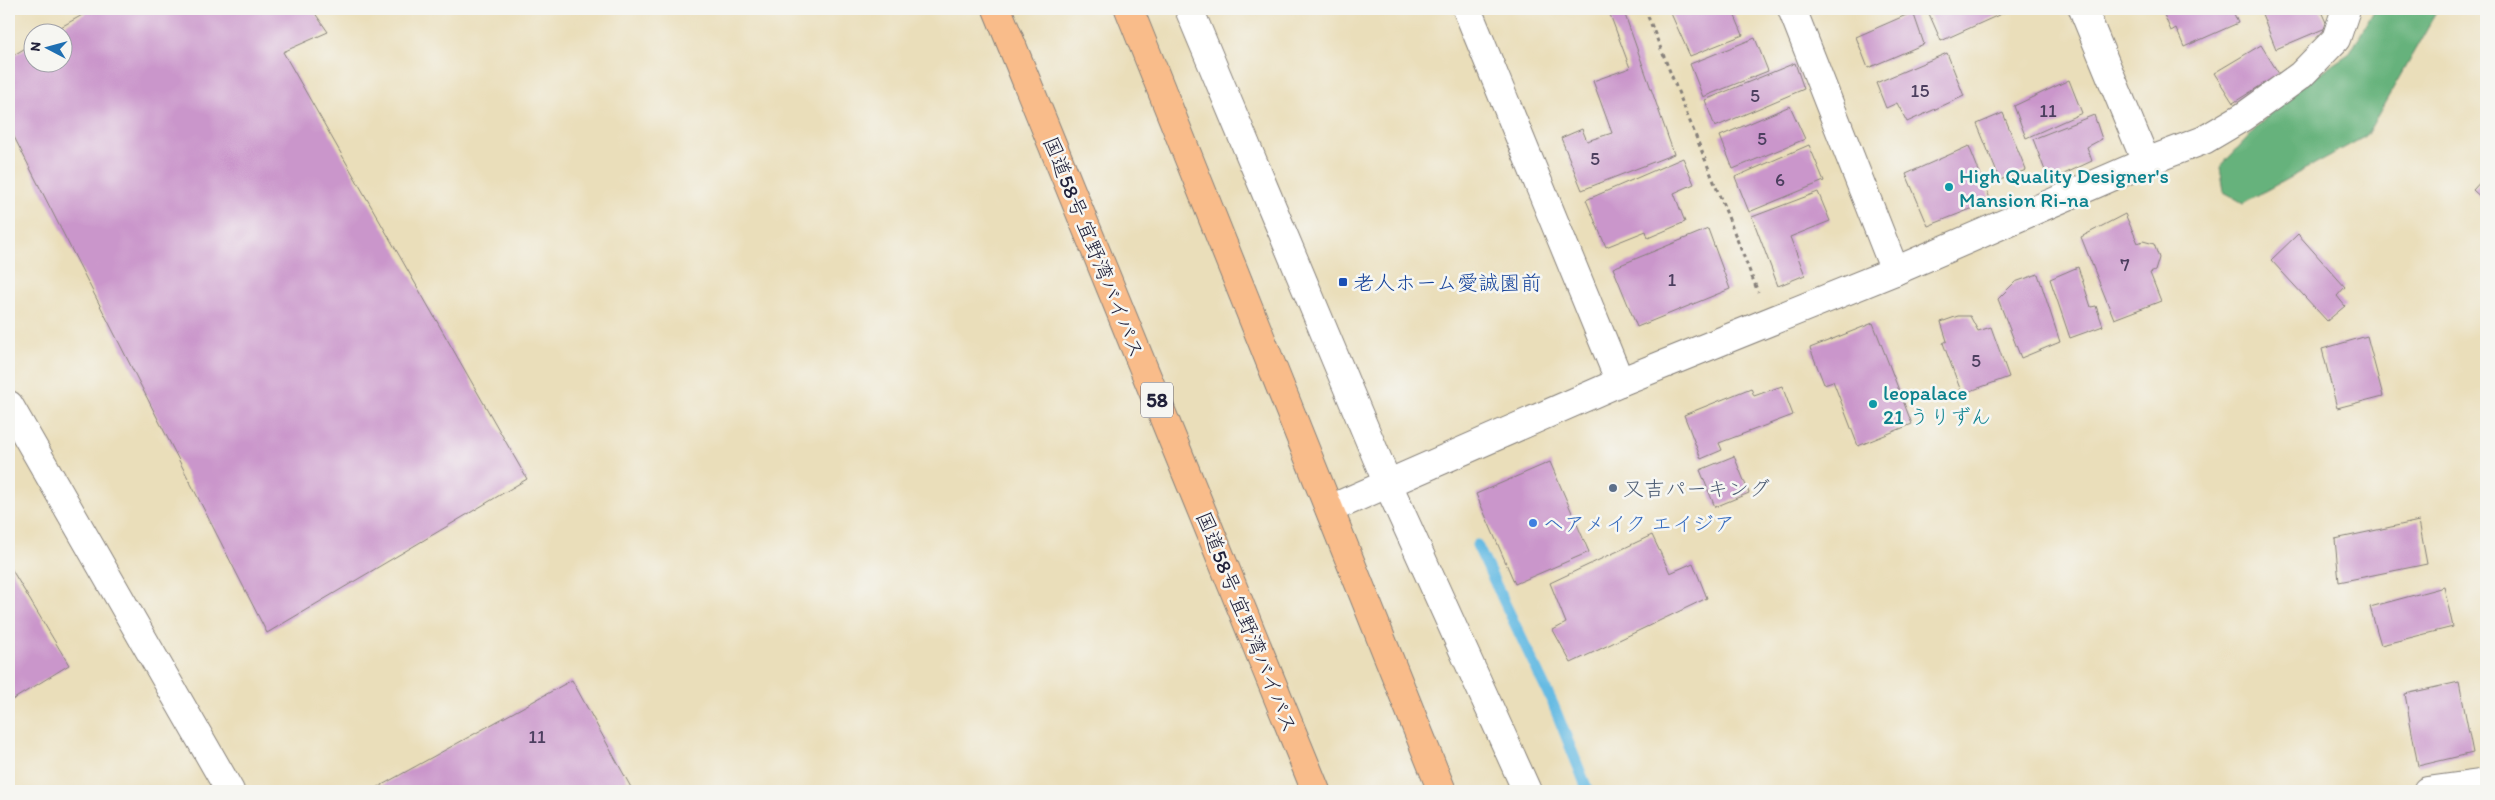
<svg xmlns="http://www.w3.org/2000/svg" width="2495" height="800" font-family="Itim,'Klee One',sans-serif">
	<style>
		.forest { fill: #66b27c; stroke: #446a5c }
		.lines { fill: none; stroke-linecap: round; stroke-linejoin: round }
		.stream { stroke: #66bbe3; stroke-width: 11 }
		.building { fill: #ca96cb }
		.minor-casing { stroke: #86807a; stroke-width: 30 }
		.trunk-casing { stroke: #86807a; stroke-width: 30 }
		.path { stroke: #86807a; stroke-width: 3; stroke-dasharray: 4 4; stroke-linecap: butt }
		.minor { stroke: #fff; stroke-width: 28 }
		.trunk { stroke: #f9bc8a; stroke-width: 28 }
		.culture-dot { fill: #0f9aa8; stroke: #f6f6f2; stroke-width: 2 }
		.transit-dot { fill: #1a4fb4; stroke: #f6f6f2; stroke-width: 2 }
		.service-dot { fill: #5c6f8a; stroke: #f6f6f2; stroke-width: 2 }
		.shop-dot { fill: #3f7fe0; stroke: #f6f6f2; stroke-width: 2 }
		.labels { text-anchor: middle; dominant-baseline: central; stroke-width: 5; stroke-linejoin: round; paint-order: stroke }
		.number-label { font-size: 19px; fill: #4c3f5f }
		.shield { fill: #f6f6f2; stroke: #626272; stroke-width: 1 }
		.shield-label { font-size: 20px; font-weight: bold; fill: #22223b }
		.culture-label { font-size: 21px; fill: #0d838f; stroke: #f6f6f2; text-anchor: start }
		.street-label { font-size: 21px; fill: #22223b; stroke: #f6f6f2 }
		.transit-label { font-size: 21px; fill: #164399; stroke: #f6f6f2; text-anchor: start }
		.service-label { font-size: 21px; fill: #4e5e75; stroke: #f6f6f2; text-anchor: start }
		.shop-label { font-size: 21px; fill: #366cbe; stroke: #f6f6f2; text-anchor: start }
	</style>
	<rect width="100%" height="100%" fill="#f6f6f2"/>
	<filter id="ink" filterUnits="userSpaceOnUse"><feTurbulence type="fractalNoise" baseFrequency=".02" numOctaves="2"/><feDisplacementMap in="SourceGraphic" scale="10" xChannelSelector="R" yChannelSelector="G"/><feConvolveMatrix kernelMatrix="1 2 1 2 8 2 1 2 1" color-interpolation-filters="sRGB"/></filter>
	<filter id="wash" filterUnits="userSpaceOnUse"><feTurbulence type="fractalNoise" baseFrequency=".0096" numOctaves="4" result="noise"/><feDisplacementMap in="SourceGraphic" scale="20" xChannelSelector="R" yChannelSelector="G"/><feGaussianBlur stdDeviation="1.12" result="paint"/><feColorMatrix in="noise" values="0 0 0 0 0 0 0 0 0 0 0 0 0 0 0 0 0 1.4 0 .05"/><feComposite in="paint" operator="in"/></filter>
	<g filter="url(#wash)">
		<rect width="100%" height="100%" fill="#eadeba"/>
		<!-- forest -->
		<path class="forest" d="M2375,9H2438L2366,136L2243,203L2224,192L2220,167L2287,95L2350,53Z"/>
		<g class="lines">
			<!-- stream -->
			<path class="stream" d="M1477,545L1553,704L1588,791"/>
		</g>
		<g id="blocks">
			<!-- building -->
			<g class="building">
				<path d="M93,9H312L328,32L283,52L527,479L267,633L9,127V58L32,44V62H62V32H52Z"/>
				<path d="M1608,9H1623L1674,154L1582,190L1561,138L1582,129L1587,141L1612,133L1593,81L1630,68Z"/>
				<path d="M1669,9H1732L1743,35L1690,56Z"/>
				<path d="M1927,9H2012L1941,41Z"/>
				<path d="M2164,9H2232L2238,23L2184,47L2176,28L2171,31L2162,10Z"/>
				<path d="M2260,9H2320L2328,27L2276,49Z"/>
				<path d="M1913,12L1924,44L1868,68L1856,37Z"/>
				<path d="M1755,38L1768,71L1703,97L1690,64Z"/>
				<path d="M2261,45L2279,74L2233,103L2214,73Z"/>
				<path d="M1947,53L1964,96L1907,122L1897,103L1886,108L1876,83Z"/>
				<path d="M1795,63L1804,89L1715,127L1705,100Z"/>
				<path d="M2069,80L2082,113L2026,138L2014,106Z"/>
				<path d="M1790,106L1805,139L1733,169L1720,136Z"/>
				<path d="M2003,113L2026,170L2000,180L1977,124Z"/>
				<path d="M2094,115L2102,139L2087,147L2092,161L2049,181L2033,139Z"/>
				<path d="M1809,145L1824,181L1749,212L1735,177Z"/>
				<path d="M1969,146L1991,201L1928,226L1906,174Z"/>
				<path d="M1683,158L1694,184L1674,193L1685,222L1648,238L1646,231L1606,247L1586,200Z"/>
				<path d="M2485,177L2486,178V202L2473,190Z"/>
				<path d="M1818,192L1830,221L1790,237L1805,275L1778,286L1752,217Z"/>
				<path d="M2125,214L2138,243L2143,241L2154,244L2159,258L2155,271L2150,273L2161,301L2114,319L2081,237Z"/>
				<path d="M1708,229L1730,289L1637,327L1613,268Z"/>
				<path d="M2298,234L2345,287L2337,296L2345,306L2327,321L2271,260Z"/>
				<path d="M2078,267L2091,307L2096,306L2103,326L2070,338L2050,279Z"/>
				<path d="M2038,274L2060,342L2021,358L1998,299L2015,282Z"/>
				<path d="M1958,316H1970L1978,331L1991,327L2009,377L1962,394L1943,343L1947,341L1941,322Z"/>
				<path d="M1873,323L1912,424L1858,446L1833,381L1824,384L1810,348Z"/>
				<path d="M2367,336L2383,396L2337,408L2322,349Z"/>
				<path d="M1782,386L1793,415L1719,443L1722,450L1701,459L1684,415L1751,388L1754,396Z"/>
				<path d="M1734,456L1749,493L1715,507L1700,470Z"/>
				<path d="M1550,462L1589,552L1515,584L1476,494Z"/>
				<path d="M2419,521L2427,564L2339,582L2335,539Z"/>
				<path d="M1652,535L1670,573L1693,563L1707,598L1571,663L1553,630L1566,623L1550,583Z"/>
				<path d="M9,565L69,665L9,702Z"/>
				<path d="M2444,587L2453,627L2381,645L2370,607Z"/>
				<path d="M572,680L633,791H371Z"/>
				<path d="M2459,682L2473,753L2418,766L2405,694Z"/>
			</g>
		</g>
	</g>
	<g filter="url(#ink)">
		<use href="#blocks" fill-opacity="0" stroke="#86807a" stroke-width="1"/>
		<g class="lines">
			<defs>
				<g id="minor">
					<path d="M1189,9L1387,482L1527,791"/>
					<path d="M1467,9L1620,382"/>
					<path d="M1792,9L1895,271"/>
					<path d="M2146,162L2204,140L2243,117L2301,75L2336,39L2346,9"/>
					<path d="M9,405L230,791"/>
					<path d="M1330,509L1620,382L1895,271L2146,162L2083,9"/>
					<path d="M2427,791L2486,783"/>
				</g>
				<g id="trunk">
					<path d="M997,9L1316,791"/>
					<path d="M1129,9L1442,791"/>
				</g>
			</defs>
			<!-- minor casing -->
			<use href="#minor" class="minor-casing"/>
			<!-- trunk casing -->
			<use href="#trunk" class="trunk-casing"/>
			<!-- path -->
			<path class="path" d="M1645,9L1758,292"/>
			<!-- minor -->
			<use href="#minor" class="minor"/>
			<!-- trunk -->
			<use href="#trunk" class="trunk"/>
		</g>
	</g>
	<!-- markers -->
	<g class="culture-dot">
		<circle cx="1949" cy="187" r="5"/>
		<circle cx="1873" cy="404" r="5"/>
	</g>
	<rect class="transit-dot" x="1338" y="277" width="10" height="10" rx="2.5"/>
	<circle class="service-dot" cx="1613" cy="488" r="5"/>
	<circle class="shop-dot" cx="1533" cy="523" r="5"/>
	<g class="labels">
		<!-- number labels -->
		<g class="number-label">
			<text x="1920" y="90">15</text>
			<text x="1755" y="95">5</text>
			<text x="2048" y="110">11</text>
			<text x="1762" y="138">5</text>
			<text x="1595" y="158">5</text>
			<text x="1780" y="179">6</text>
			<text x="2125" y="264">7</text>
			<text x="1672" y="279">1</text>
			<text x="1976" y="360">5</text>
			<text x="537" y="736">11</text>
		</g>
		<!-- shield labels -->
		<rect class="shield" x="1141" y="382.5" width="32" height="35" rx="4"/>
		<g class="shield-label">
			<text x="1157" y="400">58</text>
		</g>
		<!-- culture labels -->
		<g class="culture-label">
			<text x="1959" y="175">High Quality Designer's<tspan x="1959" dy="24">Mansion Ri-na</tspan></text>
			<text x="1883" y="392">leopalace<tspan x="1883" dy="24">21 うりずん</tspan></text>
		</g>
		<!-- street labels -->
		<g class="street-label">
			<text transform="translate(1094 247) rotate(68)">国道58号 宜野湾バイパス</text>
			<text transform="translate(1247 622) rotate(68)">国道58号 宜野湾バイパス</text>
		</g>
		<!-- transit labels -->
		<g class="transit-label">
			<text x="1353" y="282">老人ホーム愛誠園前</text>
		</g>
		<!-- service labels -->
		<g class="service-label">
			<text x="1623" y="488">又吉パーキング</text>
		</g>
		<!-- shop labels -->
		<g class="shop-label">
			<text x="1543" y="523">ヘアメイク エイジア</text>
		</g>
	</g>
	<!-- margin -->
	<rect width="2495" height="800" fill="none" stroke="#f6f6f2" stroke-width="30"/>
	<!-- north arrow -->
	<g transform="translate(48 48) rotate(276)"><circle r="24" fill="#f6f6f2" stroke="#a1a1a9"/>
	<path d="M0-4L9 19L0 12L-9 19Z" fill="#1f6fb2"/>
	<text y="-8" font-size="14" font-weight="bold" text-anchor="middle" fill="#22223b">N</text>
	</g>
</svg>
